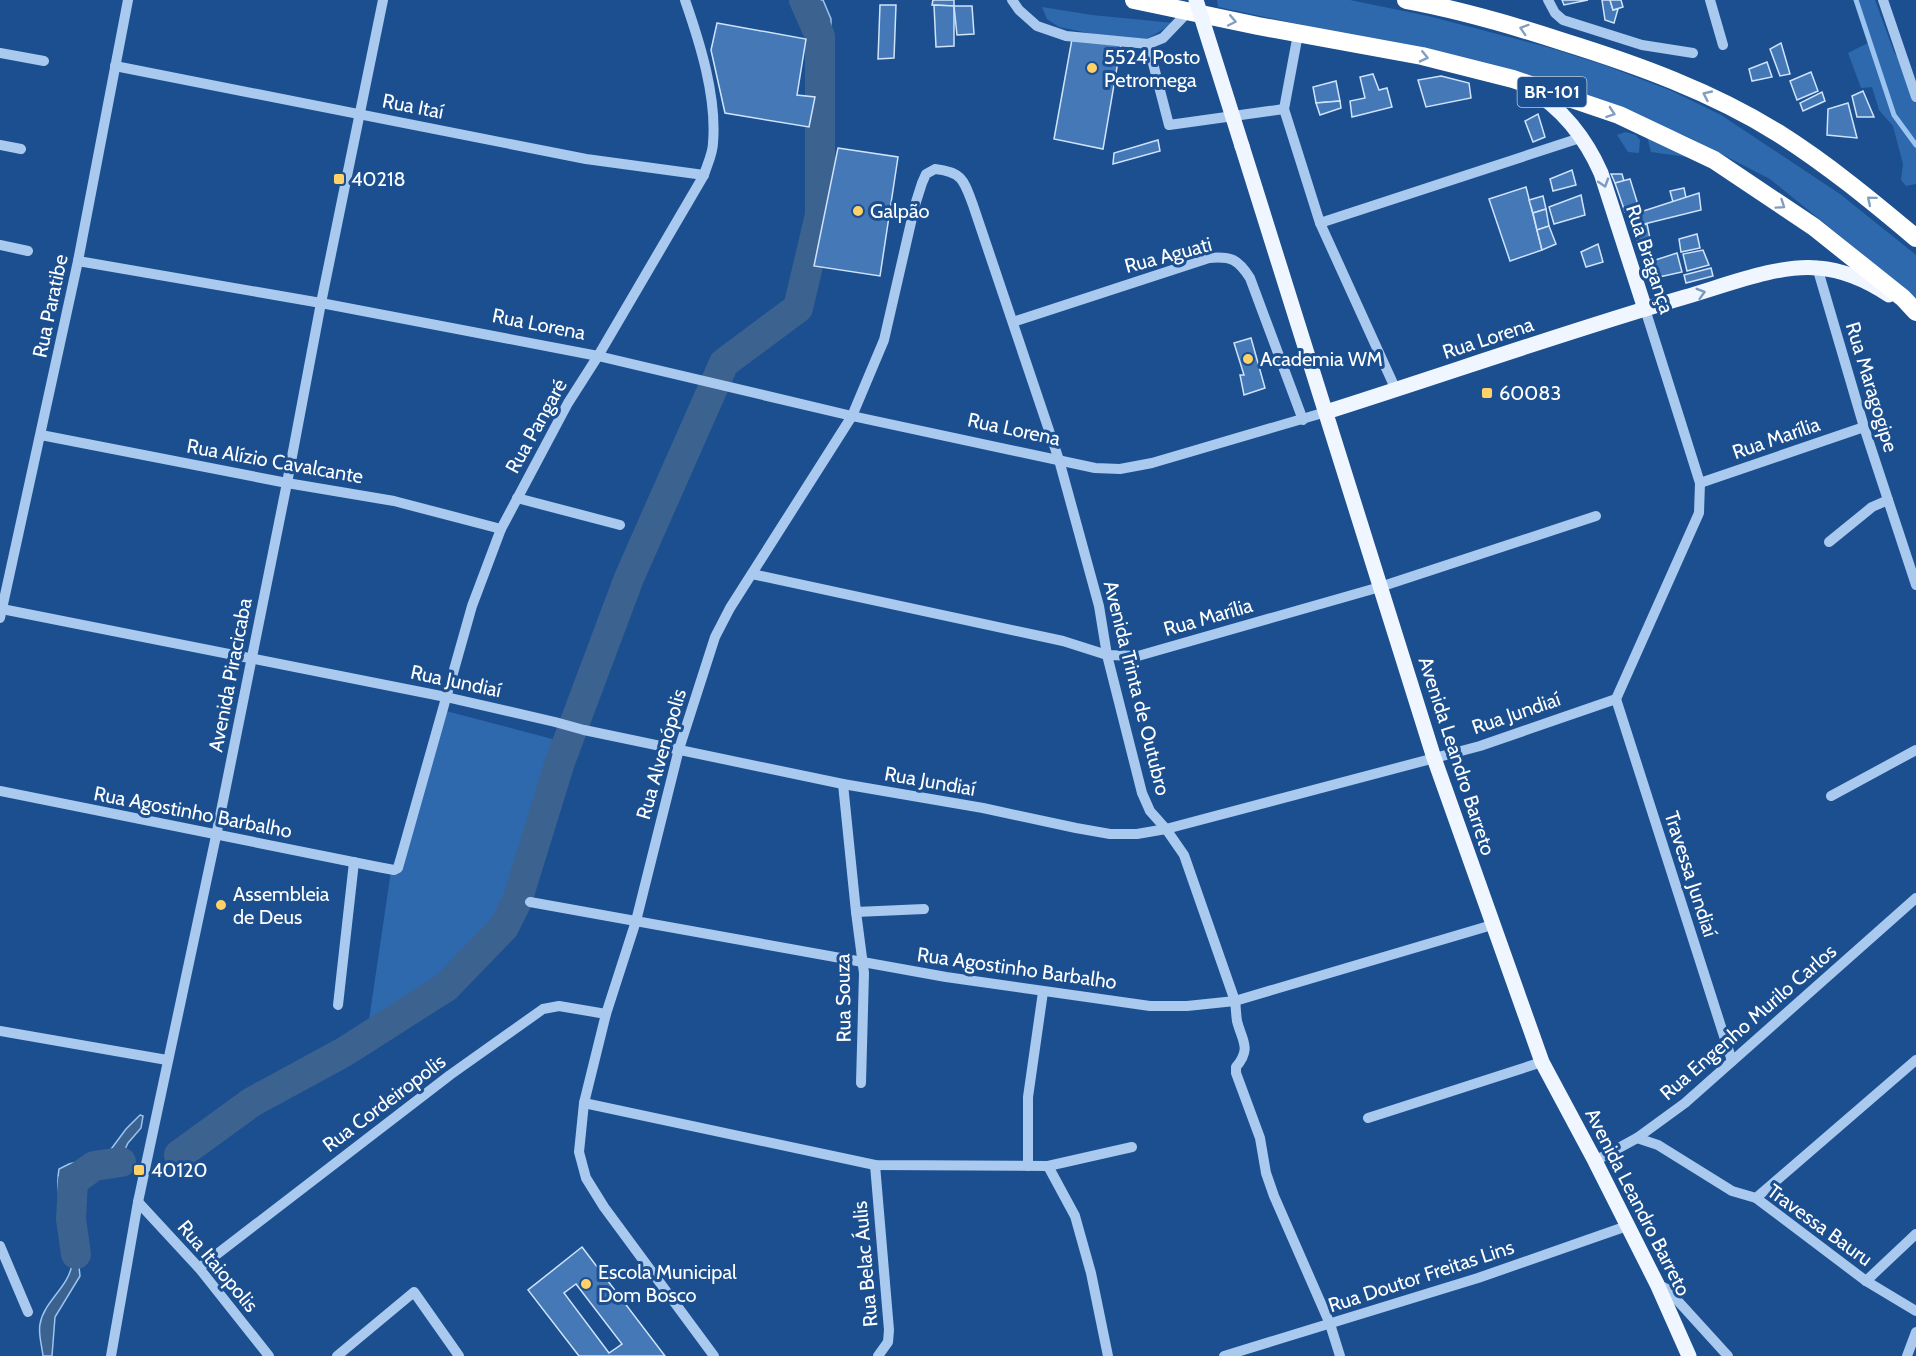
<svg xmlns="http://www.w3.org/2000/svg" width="1916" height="1356" font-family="Cabin,sans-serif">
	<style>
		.green { fill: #2e69ad }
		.water { fill: #3c6290; stroke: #9cc4f0; stroke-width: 1.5 }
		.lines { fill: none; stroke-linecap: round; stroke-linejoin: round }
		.stream { stroke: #9cc4f0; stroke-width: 5 }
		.river { stroke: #3c6290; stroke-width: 30 }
		.building { fill: #4478b7; stroke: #cfe3fa; stroke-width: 1.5; fill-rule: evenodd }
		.minor { stroke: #a9c9ee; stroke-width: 10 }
		.major { stroke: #f0f6ff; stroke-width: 15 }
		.highway { stroke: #fff; stroke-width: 18 }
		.major-bridge { stroke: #f0f6ff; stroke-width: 15 }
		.oneway { stroke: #829ec1 }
		.oneway2 { stroke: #7b9ac1 }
		.poi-dot { fill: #ffd166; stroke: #1b4f8f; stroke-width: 2 }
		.labels { text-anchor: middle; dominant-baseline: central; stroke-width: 6; stroke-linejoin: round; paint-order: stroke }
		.shield { fill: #1b4f8f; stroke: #bbcadd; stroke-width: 1.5 }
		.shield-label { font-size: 18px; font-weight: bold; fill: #fff }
		.poi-label { font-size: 20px; fill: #fff; stroke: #1b4f8f; text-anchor: start }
		.street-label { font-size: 20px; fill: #fff; stroke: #1b4f8f }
	</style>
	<rect width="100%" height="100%" fill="#1b4f8f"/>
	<!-- green -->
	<g class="green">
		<path d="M1217,0H1350L1428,16L1547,47L1604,65L1672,91L1721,115L1840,194L1916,255V303L1861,253L1770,179L1688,137L1550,84L1419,50L1218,7Z"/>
		<path d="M1854,0H1875L1894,52L1916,82V184L1906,186L1901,180L1903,164L1893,126L1879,110L1872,87L1861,88L1848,53L1870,42L1863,17Z"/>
		<path d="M1042,7L1092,15L1174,23L1145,40L1118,39L1059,27L1047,19Z"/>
		<path d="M1625,132L1636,135L1640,140L1639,153L1628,152L1617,135Z"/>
		<path d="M1646,133L1687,157L1651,152Z"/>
		<path d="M446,711L556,740L517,901L439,975L369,1020L391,871Z"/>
	</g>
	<!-- water -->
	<g class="water">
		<path d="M800,0H823L831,19L830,86L815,82L812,37Z"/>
		<path d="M140,1115L143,1116L141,1128L128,1143L115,1170L79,1171L71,1179L68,1193V1205L74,1221L80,1276L55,1317L52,1356H43C42,1346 38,1334 40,1324C44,1301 69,1287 72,1264C73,1258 71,1251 71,1245C67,1219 54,1197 59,1169L69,1164L80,1161L92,1163L103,1160L126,1129Z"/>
	</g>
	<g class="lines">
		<!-- stream -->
		<path class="stream" d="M1856,0L1894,115L1916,145"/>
		<!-- river -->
		<g class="river">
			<path d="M179,1155L252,1102L344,1052L446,987L504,927L517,901L560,762L629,578L724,363L798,308L820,215V36L804,0"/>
			<path d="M76,1254L71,1219L73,1181L94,1166L121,1162"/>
		</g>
	</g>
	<!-- building -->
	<g class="building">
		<path d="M933,0H954V6L932,5Z"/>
		<path d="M1562,0H1588L1564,5Z"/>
		<path d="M1602,0H1610L1613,10L1618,9L1614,23L1605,20Z"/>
		<path d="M1610,0H1621L1623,7L1613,10Z"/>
		<path d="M880,5H896L894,58L878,59Z"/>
		<path d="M934,5L954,6V46L936,47Z"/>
		<path d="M954,6H972L974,34L957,35Z"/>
		<path d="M717,23L806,39L797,95L815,97L809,127L725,113L711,50Z"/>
		<path d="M1072,39L1121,44L1103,149L1054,139Z"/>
		<path d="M1781,43L1790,74L1780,76L1770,49Z"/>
		<path d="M1767,62L1772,77L1752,81L1749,69Z"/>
		<path d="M1811,72L1818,91L1797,100L1790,81Z"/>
		<path d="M1373,74L1379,90L1387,88L1392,107L1352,117L1350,101L1365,98L1360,77Z"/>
		<path d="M1441,76L1469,83L1471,98L1426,107L1418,80Z"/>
		<path d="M1336,81L1340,101L1316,103L1313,87Z"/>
		<path d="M1863,91L1874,117H1857L1852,96Z"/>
		<path d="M1822,92L1825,101L1803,111L1800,103Z"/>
		<path d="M1340,101L1341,108L1320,115L1316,103Z"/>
		<path d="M1848,103L1857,138L1827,135L1828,109Z"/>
		<path d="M1538,114L1545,137L1533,142L1525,121Z"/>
		<path d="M1158,140L1160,151L1113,164L1114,153Z"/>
		<path d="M838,148L898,157L880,276L814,266Z"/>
		<path d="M1572,170L1576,185L1553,191L1550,179Z"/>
		<path d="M1611,174H1622L1624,181L1615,183Z"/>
		<path d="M1630,179L1639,208L1625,212L1615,183Z"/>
		<path d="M1526,187L1542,250L1510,261L1489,199Z"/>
		<path d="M1684,188L1686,198L1673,202L1670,191Z"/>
		<path d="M1699,193L1701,210L1632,227L1628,216Z"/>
		<path d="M1581,195L1585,215L1554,224L1549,207Z"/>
		<path d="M1543,196L1546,209L1533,213L1529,200Z"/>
		<path d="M1546,209L1549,226L1537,230L1533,213Z"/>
		<path d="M1647,224L1651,243L1640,247L1632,227Z"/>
		<path d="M1549,226L1556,244L1542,250L1537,230Z"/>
		<path d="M1697,234L1700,248L1681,252L1679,239Z"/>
		<path d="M1598,244L1603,262L1586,267L1581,252Z"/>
		<path d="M1703,250L1709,265L1687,271L1683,254Z"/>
		<path d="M1677,253L1682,272L1650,279L1646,263Z"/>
		<path d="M1711,268L1713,276L1686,283L1684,275Z"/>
		<path d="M1251,338L1265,388L1244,395L1240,375H1244L1234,343Z"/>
		<path d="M582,1247L665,1356H579L528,1290ZM576,1284L622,1344L609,1353L564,1293Z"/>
	</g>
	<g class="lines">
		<!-- minor -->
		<g class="minor">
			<path d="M1012,0L1019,10L1037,26L1066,36L1148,44L1163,38L1188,12"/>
			<path d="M1548,0L1555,13L1563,20L1642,45L1693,53"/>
			<path d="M1710,0L1723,45"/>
			<path d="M1883,0L1916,97"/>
			<path d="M1298,34L1284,109L1320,223L1396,390"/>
			<path d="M1148,44L1169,125L1284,109"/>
			<path d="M0,53L44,61"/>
			<path d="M115,66L586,159L704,175"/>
			<path d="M0,145L21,149"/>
			<path d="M1320,223L1583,137"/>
			<path d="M0,245L28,251"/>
			<path d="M78,261L321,303L598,356L852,416L1095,468L1120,469L1152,463L1326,412"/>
			<path d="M1817,267L1864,427L1916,585"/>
			<path d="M1013,322L1209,258C1231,256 1238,259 1250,278L1303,420"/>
			<path d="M41,435L287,483L394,501L501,529"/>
			<path d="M1700,483L1864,427"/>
			<path d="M517,498L620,525"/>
			<path d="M1829,542L1872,507L1888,500"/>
			<path d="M752,574L1063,641L1107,655L1138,656L1380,587L1596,516"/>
			<path d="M2,609L446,697L555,722L584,730L843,784L983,808L1076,828L1110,834H1137L1166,829L1480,746L1616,699L1699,513L1700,483L1645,309"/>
			<path d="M0,618L78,261L128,0"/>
			<path d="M1616,699L1732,1061"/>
			<path d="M843,784L856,912L924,909"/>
			<path d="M0,791L378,867L394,870L398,868L472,606L501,529L568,403L598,356L704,175C707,165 713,153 713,143C717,97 700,43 685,0"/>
			<path d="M1831,796L1916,750"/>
			<path d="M530,902L946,977L1150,1006H1187L1235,1001L1492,925"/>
			<path d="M856,912L864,973L861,1083"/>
			<path d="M338,1005L354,862"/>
			<path d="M0,1031L167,1060"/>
			<path d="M584,1103L875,1165L1048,1166L1132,1147"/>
			<path d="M1368,1118L1542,1062"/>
			<path d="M1637,1138L1658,1145L1732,1191L1756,1198L1866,1281L1916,1311"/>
			<path d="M1595,1161L1637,1138L1685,1103L1916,898"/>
			<path d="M875,1165L889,1330L888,1342L878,1356"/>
			<path d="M1028,1166V1097L1043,992"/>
			<path d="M1048,1166L1075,1216L1091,1273L1108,1356"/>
			<path d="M1756,1198L1916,1060"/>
			<path d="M138,1202L199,1268L269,1356"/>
			<path d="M0,1246L28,1312"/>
			<path d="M199,1268L450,1075L543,1009L559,1006L606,1014"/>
			<path d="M1866,1281L1916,1234"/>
			<path d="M1657,1284L1667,1289L1728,1356"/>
			<path d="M111,1356L138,1202L216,836L287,483L321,303L383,0"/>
			<path d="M337,1356L414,1292L459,1356"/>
			<path d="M714,1356L604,1207L586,1178L579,1152L584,1103L606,1014L636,921L679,749L715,637L730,608L852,416L884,340L915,205L922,183L926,174L935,169C963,172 964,181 973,205L1059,460L1099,606L1107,655L1142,793L1150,811L1166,829L1184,855L1235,1001C1236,1008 1236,1015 1237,1021C1242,1041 1252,1048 1236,1067V1073L1260,1138L1266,1173L1274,1196L1330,1324L1340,1356"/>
			<path d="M1224,1356L1478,1278L1627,1226"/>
			<path d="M1907,1356L1916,1332"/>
		</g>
		<!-- major -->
		<g class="major">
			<path d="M1530,89C1562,108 1586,139 1601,173L1645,309"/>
			<path d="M1242,146L1434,758L1542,1062L1595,1161L1657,1284L1689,1356"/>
			<path d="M1326,412C1446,374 1565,332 1685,297C1724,286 1778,264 1818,268C1844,270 1868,281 1889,295"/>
		</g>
		<!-- highway -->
		<g class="highway">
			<path d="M1134,0L1258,26L1422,56L1513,79L1619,115L1714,160L1814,227L1903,298L1916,312"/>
			<path d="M1406,0C1460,10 1512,25 1564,42C1638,65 1712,92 1778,133C1827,164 1872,201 1916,238"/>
		</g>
		<!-- major-bridge -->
		<path class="major-bridge" d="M1196,0L1242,146"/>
	</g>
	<!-- one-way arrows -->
	<defs><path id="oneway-chevron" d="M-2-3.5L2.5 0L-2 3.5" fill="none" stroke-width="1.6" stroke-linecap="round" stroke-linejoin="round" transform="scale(1.5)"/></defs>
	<g class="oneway">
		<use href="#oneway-chevron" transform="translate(1232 21) rotate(12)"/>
		<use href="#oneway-chevron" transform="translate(1524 29) rotate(-162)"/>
		<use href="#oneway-chevron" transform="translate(1424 57) rotate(13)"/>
		<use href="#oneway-chevron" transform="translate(1707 95) rotate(-155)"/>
		<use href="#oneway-chevron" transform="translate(1611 113) rotate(19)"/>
		<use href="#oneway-chevron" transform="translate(1871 200) rotate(-140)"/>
		<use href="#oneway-chevron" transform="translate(1781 205) rotate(34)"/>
	</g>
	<g class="oneway2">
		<use href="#oneway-chevron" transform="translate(1604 183) rotate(72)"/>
		<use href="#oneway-chevron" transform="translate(1701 293) rotate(-16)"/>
	</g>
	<!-- markers -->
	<g class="poi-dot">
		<circle cx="1092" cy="68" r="6"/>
		<rect x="333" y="173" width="12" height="12" rx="3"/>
		<circle cx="858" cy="211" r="6"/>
		<circle cx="1248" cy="359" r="6"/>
		<rect x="1481" y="387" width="12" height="12" rx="3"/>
		<circle cx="221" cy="905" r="6"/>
		<rect x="133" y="1164" width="12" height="12" rx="3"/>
		<circle cx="586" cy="1284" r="6"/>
	</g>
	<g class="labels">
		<!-- shield labels -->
		<rect class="shield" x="1517.5" y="77" width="69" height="30" rx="4.5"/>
		<g class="shield-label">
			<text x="1552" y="92">BR-101</text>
		</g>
		<!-- poi labels -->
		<g class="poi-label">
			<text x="1104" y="57">5524 Posto<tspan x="1104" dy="23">Petromega</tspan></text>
			<text x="351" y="179">40218</text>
			<text x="870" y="211">Galpão</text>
			<text x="1260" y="359">Academia WM</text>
			<text x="1499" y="393">60083</text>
			<text x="233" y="894">Assembleia<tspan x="233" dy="23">de Deus</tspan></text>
			<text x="151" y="1170">40120</text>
			<text x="598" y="1272">Escola Municipal<tspan x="598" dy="23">Dom Bosco</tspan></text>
		</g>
		<!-- street labels -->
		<g class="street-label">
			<text transform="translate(413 106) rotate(11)">Rua Itaí</text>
			<text transform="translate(1168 255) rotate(-15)">Rua Aguati</text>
			<text transform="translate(1650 259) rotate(72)">Rua Bragança</text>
			<text transform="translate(50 306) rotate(-78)">Rua Paratibe</text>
			<text transform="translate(539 324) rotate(11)">Rua Lorena</text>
			<text transform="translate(1488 338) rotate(-18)">Rua Lorena</text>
			<text transform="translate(1872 387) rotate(73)">Rua Maragogipe</text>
			<text transform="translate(536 426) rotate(-61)">Rua Pangaré</text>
			<text transform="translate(1014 429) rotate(12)">Rua Lorena</text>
			<text transform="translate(1776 438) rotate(-19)">Rua Marília</text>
			<text transform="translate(275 461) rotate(10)">Rua Alízio Cavalcante</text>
			<text transform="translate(1208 617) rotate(-16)">Rua Marília</text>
			<text transform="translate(230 675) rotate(-79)">Avenida Piracicaba</text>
			<text transform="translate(456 681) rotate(12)">Rua Jundiaí</text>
			<text transform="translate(1137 688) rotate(76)">Avenida Trinta de Outubro</text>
			<text transform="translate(1516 713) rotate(-19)">Rua Jundiaí</text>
			<text transform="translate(661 754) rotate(-74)">Rua Alvenópolis</text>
			<text transform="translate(1457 756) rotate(72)">Avenida Leandro Barreto</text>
			<text transform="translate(930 781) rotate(10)">Rua Jundiaí</text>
			<text transform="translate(193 812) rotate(11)">Rua Agostinho Barbalho</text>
			<text transform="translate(1691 874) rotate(72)">Travessa Jundiaí</text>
			<text transform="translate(1017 968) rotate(8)">Rua Agostinho Barbalho</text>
			<text transform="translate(843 998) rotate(-91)">Rua Souza</text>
			<text transform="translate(1748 1022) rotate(-41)">Rua Engenho Murilo Carlos</text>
			<text transform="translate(384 1103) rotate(-37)">Rua Cordeiropolis</text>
			<text transform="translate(1638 1202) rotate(63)">Avenida Leandro Barreto</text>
			<text transform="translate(1820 1225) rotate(36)">Travessa Bauru</text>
			<text transform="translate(865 1264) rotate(-95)">Rua Belac Áulis</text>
			<text transform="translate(218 1266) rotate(50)">Rua Itaiopolis</text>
			<text transform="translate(1421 1276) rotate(-18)">Rua Doutor Freitas Lins</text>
		</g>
	</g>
</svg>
